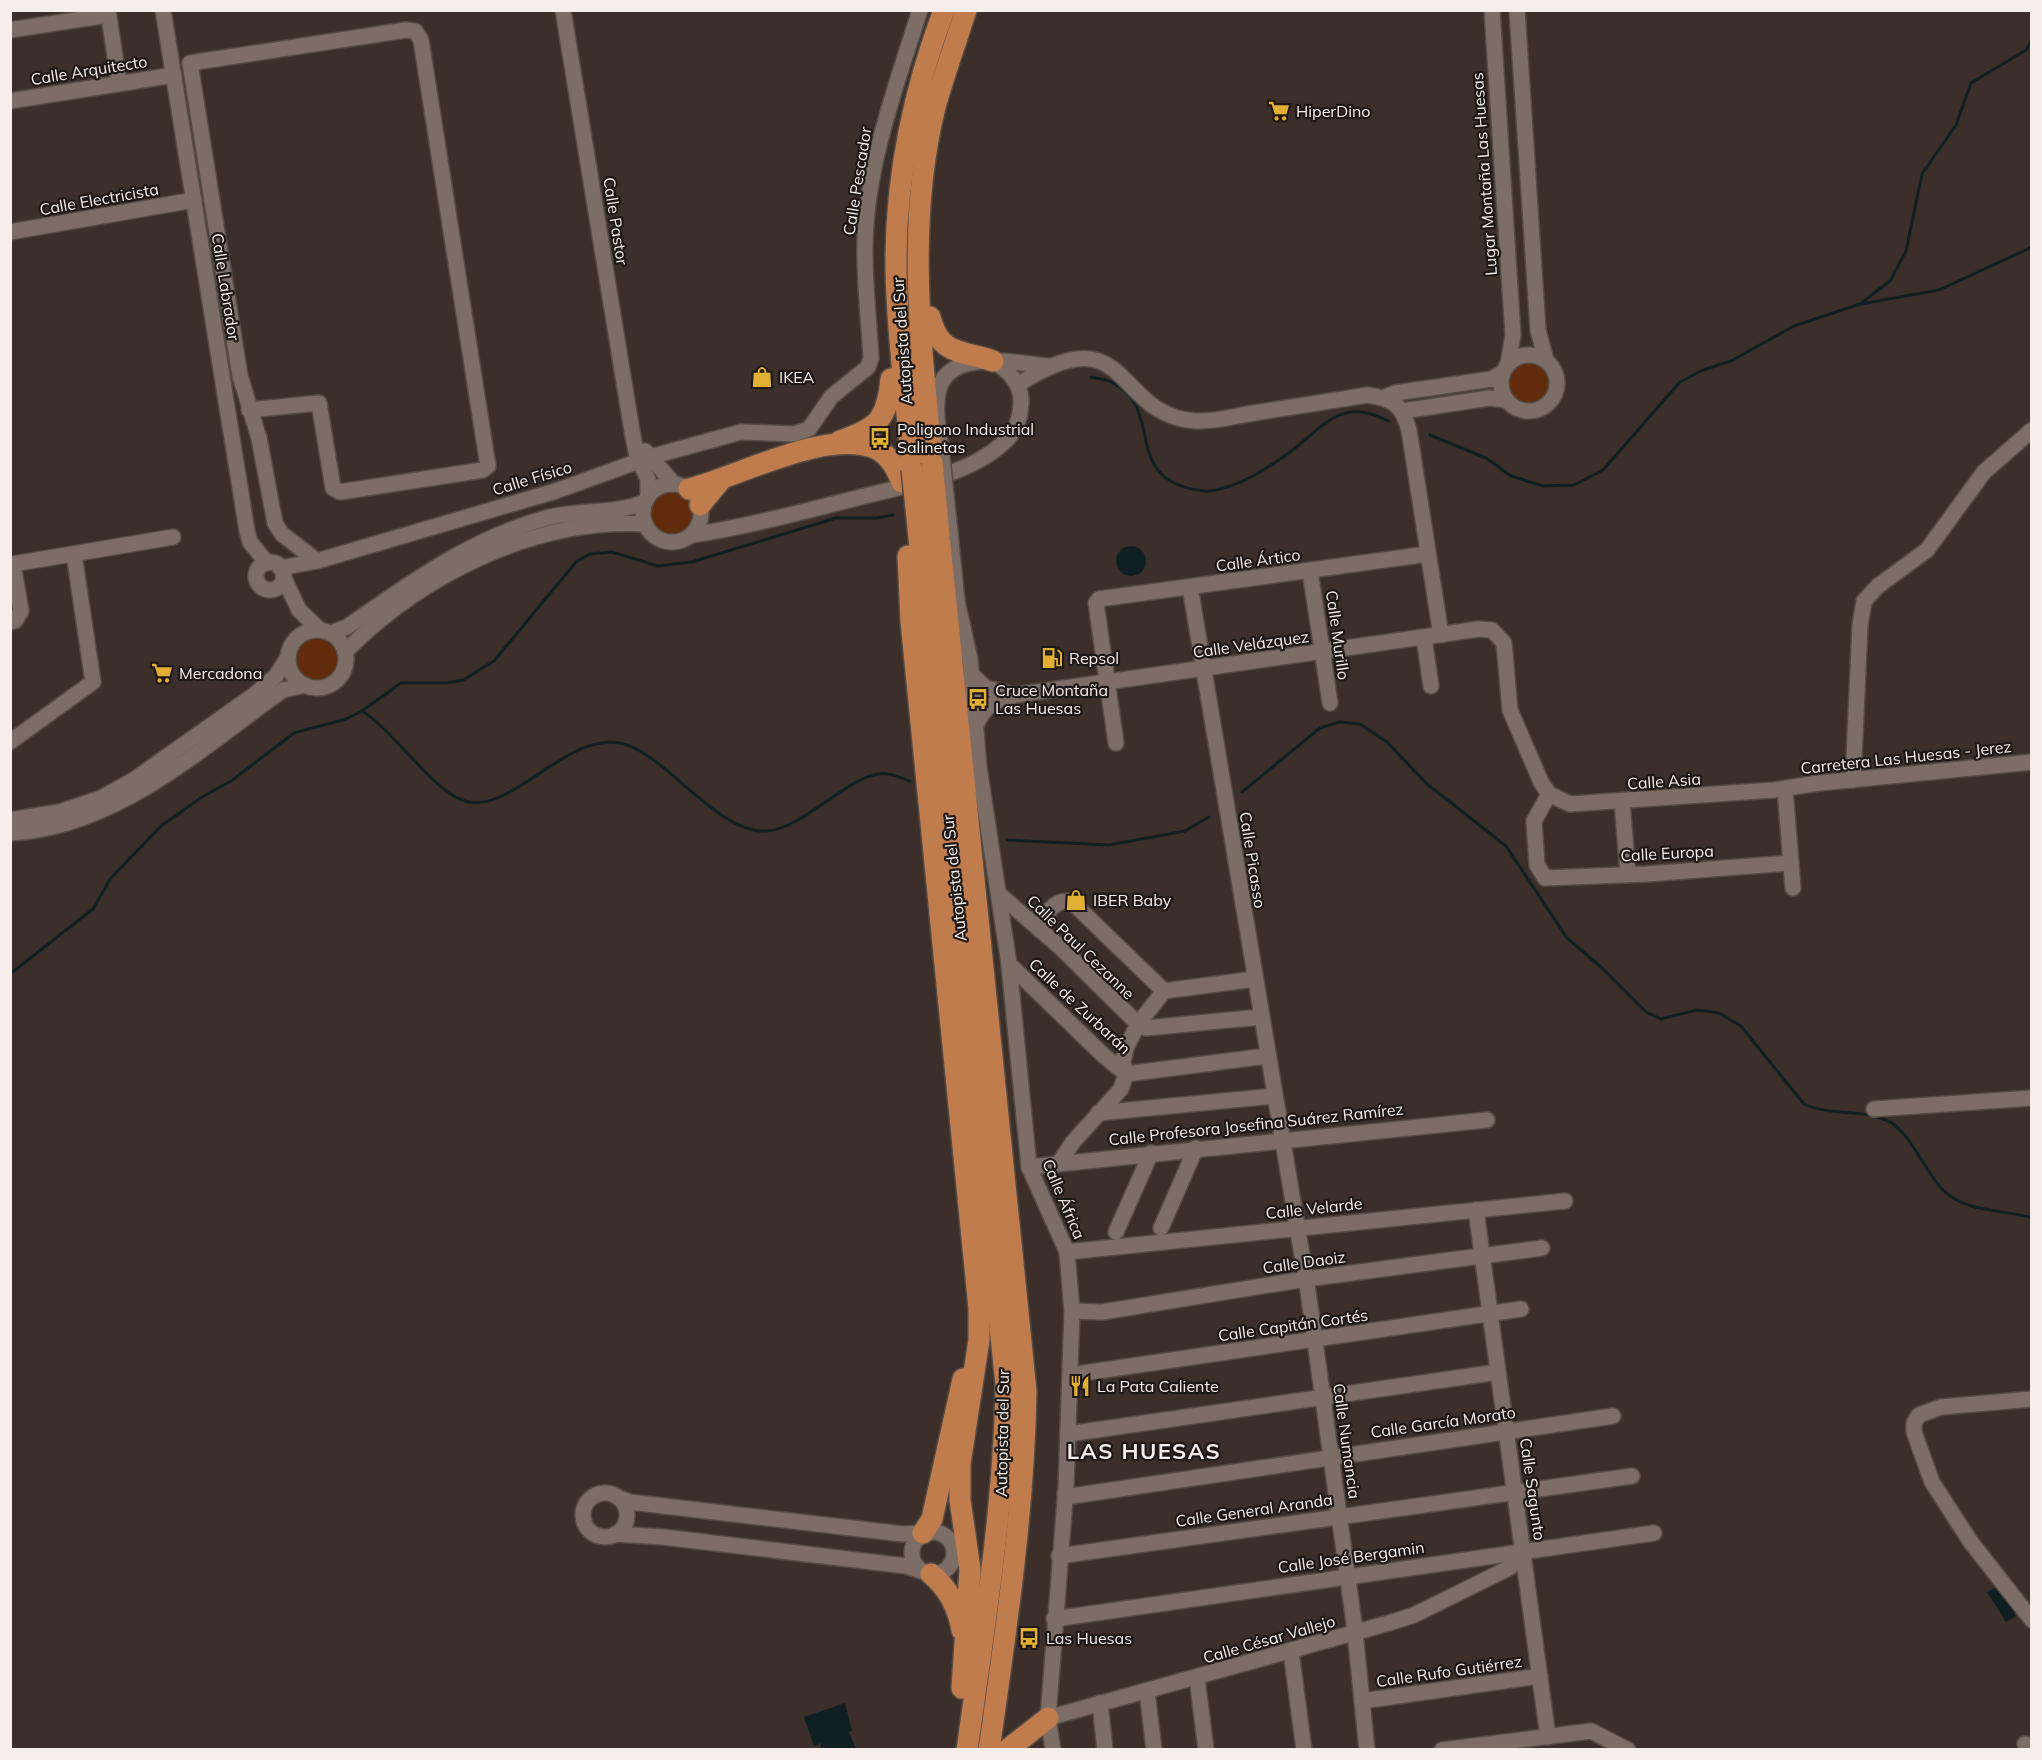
<svg xmlns="http://www.w3.org/2000/svg" width="2042" height="1760" font-family="Mulish,sans-serif">
	<style>
		.green { fill: #612b0c }
		.water { fill: #102022 }
		.lines { fill: none; stroke-linecap: round; stroke-linejoin: round }
		.stream { stroke: #102022; stroke-width: 3 }
		.minor-casing { stroke: #554b45; stroke-width: 18 }
		.highway-casing { stroke: #554b45; stroke-width: 24 }
		.minor { stroke: #7c6d66; stroke-width: 15 }
		.highway { stroke: #c17c4d; stroke-width: 21 }
		.minor-bridge-casing { stroke: #554b45; stroke-width: 18; stroke-linecap: butt }
		.highway-bridge-casing { stroke: #554b45; stroke-width: 24; stroke-linecap: butt }
		.minor-bridge { stroke: #7c6d66; stroke-width: 15 }
		.highway-bridge { stroke: #c17c4d; stroke-width: 21 }
		.labels { text-anchor: middle; dominant-baseline: central; stroke-width: 4.5; stroke-linejoin: round; paint-order: stroke }
		.street-label { font-size: 16px; fill: #f7eeea; stroke: #1e1816 }
		.poi-label { font-size: 16px; fill: #f7eeea; stroke: #1e1816; text-anchor: start }
		.district-label { font-size: 22px; font-weight: bold; letter-spacing: 1.5px; fill: #f7eeea; stroke: #1e1816 }
	</style>
	<rect width="100%" height="100%" fill="#3c2f29"/>
	<!-- green -->
	<g class="green">
		<circle cx="1529" cy="382" r="21"/>
		<circle cx="672" cy="513" r="22"/>
		<circle cx="317" cy="658" r="22"/>
	</g>
	<!-- water -->
	<g class="water">
		<circle cx="1131" cy="561" r="15"/>
		<path d="M1998,1586L2017,1611L2014,1613L2016,1616L2006,1622L1987,1592Z"/>
		<path d="M845,1703L852,1731L849,1732L856,1749H821V1743L814,1746L804,1717Z"/>
	</g>
	<g class="lines">
		<!-- stream -->
		<g class="stream">
			<path d="M1861,304L1939,290L2032,247"/>
			<path d="M1091,377C1098,379 1107,379 1113,383C1167,410 1118,481 1204,491C1212,492 1219,489 1227,487C1249,481 1271,466 1290,452C1324,427 1341,396 1388,421"/>
			<path d="M1430,435L1486,458L1511,476L1543,486L1574,485L1603,470L1680,382L1703,370L1731,361L1794,326L1860,304L1890,281L1906,251L1922,174L1956,125L1971,83L2026,50L2032,40"/>
			<path d="M362,711C395,731 435,795 468,802C516,812 573,723 630,746C672,763 720,834 767,831C807,828 854,768 888,774C896,775 903,779 910,781"/>
			<path d="M1242,792L1320,728L1339,722L1360,724L1387,742L1427,784L1506,846L1567,938L1601,967L1646,1012L1661,1019L1697,1010L1719,1013L1741,1026L1804,1104C1830,1116 1859,1109 1886,1120C1910,1130 1925,1173 1944,1191C1967,1213 2003,1209 2032,1218"/>
			<path d="M1007,840L1109,845L1185,831L1209,817"/>
			<path d="M10,974L93,909L111,878L161,826L202,797L231,781L294,733L346,719L362,711L401,683H446L463,680L494,661L576,562L590,554L612,552L658,566L692,562L836,518H877L893,515"/>
		</g>
		<defs>
			<g id="minor">
				<path d="M108,10L119,83"/>
				<path d="M163,10L247,531L250,542L267,563"/>
				<path d="M563,10L632,431L637,457L648,479V496"/>
				<path d="M1492,10L1513,335L1508,364"/>
				<path d="M1517,10L1538,330L1546,360"/>
				<path d="M10,30L108,15"/>
				<path d="M10,101L174,75"/>
				<path d="M10,232L194,200"/>
				<circle cx="1529" cy="383" r="28"/>
				<path d="M1019,384C1131,312 1113,415 1195,421C1214,422 1235,416 1254,413C1292,407 1330,401 1368,395C1394,399 1402,405 1409,430L1441,635"/>
				<path d="M1385,397L1395,393L1492,379L1502,373"/>
				<path d="M249,410L319,403L333,488L340,492L483,470L488,466L421,40L415,31L406,30L190,63L240,376L259,438L275,523L282,534L317,561"/>
				<path d="M1403,411L1489,398L1506,400"/>
				<path d="M645,451L674,484"/>
				<path d="M942,457C940,437 934,413 938,393C946,347 1016,363 1048,366"/>
				<circle cx="672" cy="513" r="29"/>
				<path d="M950,532L957,601L970,659L979,767L1009,964L1029,1167L1067,1252L1072,1311L1066,1487L1048,1718L1053,1750"/>
				<path d="M692,535C745,527 797,513 849,500C896,487 965,478 1002,444C1015,434 1020,420 1021,404C1022,384 1010,371 993,361"/>
				<circle cx="270" cy="576" r="14"/>
				<path d="M280,568L317,561L556,491L650,457L741,432L794,434L809,429L831,397L868,367L871,358C869,320 864,281 865,243C867,163 896,86 920,10"/>
				<path d="M1310,571L1330,703"/>
				<path d="M283,576L299,610L320,630"/>
				<path d="M1190,587L1308,1291L1354,1623L1367,1750"/>
				<path d="M10,622L15,621L21,611L13,564L173,537"/>
				<circle cx="317" cy="659" r="29"/>
				<path d="M331,633L347,627C412,582 468,540 546,518C579,509 614,515 645,502"/>
				<path d="M1424,638L1431,686"/>
				<path d="M345,652C421,575 535,518 644,524"/>
				<path d="M971,674L986,688L1012,694"/>
				<path d="M976,725C985,705 995,701 1015,695L1479,629L1492,630L1504,643L1510,710L1541,782L1549,794L1570,804L1774,790L1819,783L2032,762"/>
				<path d="M10,742L93,682L74,554"/>
				<path d="M1116,743L1096,603L1099,599L1428,554"/>
				<path d="M1853,780L1860,625L1864,601L1878,586L1927,550L1984,472L2032,430"/>
				<path d="M1785,789L1793,888"/>
				<path d="M1549,794L1534,821L1537,865L1545,878L1647,874L1791,863"/>
				<path d="M1622,802L1628,874"/>
				<path d="M10,820L59,812L101,798L135,779L254,695L276,676L288,657"/>
				<path d="M10,833C116,828 201,748 283,690L305,685"/>
				<path d="M1000,895L1059,946L1138,1024L1146,1028L1261,1017"/>
				<path d="M1040,930C1042,916 1056,897 1072,902L1164,991"/>
				<path d="M1009,964L1103,1055L1126,1074"/>
				<path d="M1164,991L1255,979"/>
				<path d="M1126,1074L1267,1056"/>
				<path d="M1874,1109L2032,1098"/>
				<path d="M1098,1113L1274,1096"/>
				<path d="M1059,1163L1073,1142L1121,1089L1126,1074L1123,1062L1126,1048L1138,1024L1164,991"/>
				<path d="M1029,1167L1487,1120"/>
				<path d="M1476,1210L1548,1737"/>
				<path d="M1161,1228L1196,1148"/>
				<path d="M1116,1232L1151,1153"/>
				<path d="M1067,1252L1565,1201"/>
				<path d="M1072,1311L1102,1312L1306,1279L1542,1248"/>
				<path d="M1071,1372L1077,1374L1521,1309"/>
				<path d="M2032,1399L1941,1407L1919,1415L1914,1423V1432L1932,1482L1970,1541L2032,1620"/>
				<path d="M1068,1434L1498,1372"/>
				<circle cx="605" cy="1515" r="22"/>
				<path d="M1065,1494L1072,1496L1613,1416"/>
				<path d="M619,1498L630,1502L903,1534L923,1533"/>
				<circle cx="933" cy="1553" r="21"/>
				<path d="M615,1534L663,1537L906,1566L921,1571"/>
				<path d="M1059,1556L1632,1476"/>
				<path d="M1054,1619L1654,1533"/>
				<path d="M1291,1651L1304,1750"/>
				<path d="M1197,1678L1206,1750"/>
				<path d="M1147,1691L1154,1750"/>
				<path d="M1362,1701L1540,1676"/>
				<path d="M1100,1703L1105,1750"/>
				<path d="M1048,1718L1389,1623L1414,1615L1507,1569L1518,1562L1523,1551"/>
				<path d="M2025,1744L2032,1748"/>
				<path d="M1442,1750L1591,1731L1628,1750"/>
			</g>
			<g id="highway">
				<path d="M930,317C940,356 961,350 993,361"/>
				<path d="M840,441C878,428 887,420 891,379"/>
				<path d="M932,462C921,344 906,224 935,107C944,74 956,42 966,10"/>
				<path d="M912,469C907,403 897,336 896,269C895,181 913,93 944,10"/>
				<path d="M689,489C738,477 828,427 877,449C890,456 896,468 902,482"/>
				<path d="M700,505L719,482"/>
				<path d="M939,535L1026,1391C1024,1512 1006,1630 989,1750"/>
				<path d="M919,538L1006,1385C1004,1508 984,1628 967,1750"/>
				<path d="M908,556L911,621L979,1308V1340L960,1464V1500L970,1569L962,1688"/>
				<path d="M923,1533L932,1519L963,1379"/>
				<path d="M931,1574C949,1589 958,1607 962,1630"/>
				<path d="M1007,1750L1048,1718"/>
			</g>
		</defs>
		<!-- minor casing -->
		<use href="#minor" class="minor-casing"/>
		<!-- highway casing -->
		<use href="#highway" class="highway-casing"/>
		<!-- minor -->
		<use href="#minor" class="minor"/>
		<!-- highway -->
		<use href="#highway" class="highway"/>
		<defs>
			<path id="minor-bridge" d="M942,457L950,532"/>
			<g id="highway-bridge">
				<path d="M932,462L939,535"/>
				<path d="M912,469L919,538"/>
			</g>
		</defs>
		<!-- minor-bridge casing -->
		<use href="#minor-bridge" class="minor-bridge-casing"/>
		<!-- highway-bridge casing -->
		<use href="#highway-bridge" class="highway-bridge-casing"/>
		<!-- minor-bridge -->
		<use href="#minor-bridge" class="minor-bridge"/>
		<!-- highway-bridge -->
		<use href="#highway-bridge" class="highway-bridge"/>
	</g>
	<!-- icons -->
	<defs>
		<symbol id="supermarket-bare" viewBox="-9 -9 18 18"><path d="M-6-5.5h2.5l.6 2H6L4.5 2H-2.5L-4.4-4H-6ZM-1.5 3.2a1.3 1.3 0 1 0 .1 0ZM3 3.2a1.3 1.3 0 1 0 .1 0Z" fill="#e1af34" stroke="#1e1816" stroke-width="2.5" paint-order="stroke"/></symbol>
		<symbol id="shop-bare" viewBox="-9 -9 18 18"><path d="M-5-2.5h2.3a2.7 3.5 0 0 1 5.4 0H5L5.5 6h-11ZM-1.5-2.5h3a1.5 2.3 0 0 0-3 0Z" fill="#e1af34" stroke="#1e1816" stroke-width="2.5" paint-order="stroke"/></symbol>
		<symbol id="bus-bare" viewBox="-9 -9 18 18"><path d="M-5-6H5V4H4V6H2V4H-2V6H-4V4H-5ZM-3.5-4V0h7V-4ZM-3.5 1.2v1.5H-2V1.2ZM2 1.2v1.5H3.5V1.2Z" fill="#e1af34" stroke="#1e1816" stroke-width="2.5" paint-order="stroke"/></symbol>
		<symbol id="fuel-bare" viewBox="-9 -9 18 18"><path d="M-5.5-6h7V0h2V4h1.3V-2.5L3-4.5l.8-.8L6-3V5H2.5V1h-1V6h-7ZM-4.2-4.7v3.2H.2V-4.7Z" fill="#e1af34" stroke="#1e1816" stroke-width="2.5" paint-order="stroke"/></symbol>
		<symbol id="restaurant-bare" viewBox="-9 -9 18 18"><path d="M-5-6h1v4h1v-4h1v4h1v-4h1v5L-1.5 .5V6h-2V.5L-5-1ZM5-6V6H3V1.5H1.5Q1.5-4 5-6Z" fill="#e1af34" stroke="#1e1816" stroke-width="2.5" paint-order="stroke"/></symbol>
	</defs>
	<g fill-rule="evenodd">
		<use href="#supermarket-bare" x="1264" y="96" width="30" height="30"/>
		<use href="#shop-bare" x="747" y="362" width="30" height="30"/>
		<use href="#bus-bare" x="865" y="423" width="30" height="30"/>
		<use href="#fuel-bare" x="1037" y="643" width="30" height="30"/>
		<use href="#supermarket-bare" x="147" y="658" width="30" height="30"/>
		<use href="#bus-bare" x="963" y="684" width="30" height="30"/>
		<use href="#shop-bare" x="1061" y="885" width="30" height="30"/>
		<use href="#restaurant-bare" x="1065" y="1371" width="30" height="30"/>
		<use href="#bus-bare" x="1014" y="1623" width="30" height="30"/>
	</g>
	<g class="labels">
		<!-- street labels -->
		<g class="street-label">
			<text transform="translate(89 70) rotate(-9)">Calle Arquitecto</text>
			<text transform="translate(1484 174) rotate(-94)">Lugar Montaña Las Huesas</text>
			<text transform="translate(857 181) rotate(-81)">Calle Pescador</text>
			<text transform="translate(99 199) rotate(-10)">Calle Electricista</text>
			<text transform="translate(616 221) rotate(81)">Calle Pastor</text>
			<text transform="translate(226 287) rotate(81)">Calle Labrador</text>
			<text transform="translate(902 341) rotate(-94)">Autopista del Sur</text>
			<text transform="translate(532 478) rotate(-17)">Calle Físico</text>
			<text transform="translate(1258 560) rotate(-8)">Calle Ártico</text>
			<text transform="translate(1338 635) rotate(82)">Calle Murillo</text>
			<text transform="translate(1251 644) rotate(-8)">Calle Velázquez</text>
			<text transform="translate(1906 757) rotate(-6)">Carretera Las Huesas - Jerez</text>
			<text transform="translate(1664 781) rotate(-4)">Calle Asia</text>
			<text transform="translate(1667 853) rotate(-3)">Calle Europa</text>
			<text transform="translate(1253 860) rotate(81)">Calle Picasso</text>
			<text transform="translate(954 878) rotate(-96)">Autopista del Sur</text>
			<text transform="translate(1081 947) rotate(44)">Calle Paul Cezanne</text>
			<text transform="translate(1080 1006) rotate(43)">Calle de Zurbarán</text>
			<text transform="translate(1256 1124) rotate(-6)">Calle Profesora Josefina Suárez Ramírez</text>
			<text transform="translate(1064 1199) rotate(67)">Calle África</text>
			<text transform="translate(1314 1208) rotate(-6)">Calle Velarde</text>
			<text transform="translate(1304 1262) rotate(-8)">Calle Daoiz</text>
			<text transform="translate(1293 1325) rotate(-8)">Calle Capitán Cortés</text>
			<text transform="translate(1443 1422) rotate(-8)">Calle García Morato</text>
			<text transform="translate(1002 1433) rotate(-89)">Autopista del Sur</text>
			<text transform="translate(1347 1441) rotate(82)">Calle Numancia</text>
			<text transform="translate(1533 1489) rotate(82)">Calle Sagunto</text>
			<text transform="translate(1254 1510) rotate(-8)">Calle General Aranda</text>
			<text transform="translate(1351 1557) rotate(-8)">Calle José Bergamin</text>
			<text transform="translate(1269 1639) rotate(-16)">Calle César Vallejo</text>
			<text transform="translate(1449 1671) rotate(-8)">Calle Rufo Gutiérrez</text>
		</g>
		<!-- poi labels -->
		<g class="poi-label">
			<text x="1296" y="111">HiperDino</text>
			<text x="779" y="377">IKEA</text>
			<text x="897" y="429">Poligono Industrial<tspan x="897" dy="18">Salinetas</tspan></text>
			<text x="1069" y="658">Repsol</text>
			<text x="179" y="673">Mercadona</text>
			<text x="995" y="690">Cruce Montaña<tspan x="995" dy="18">Las Huesas</tspan></text>
			<text x="1093" y="900">IBER Baby</text>
			<text x="1097" y="1386">La Pata Caliente</text>
			<text x="1046" y="1638">Las Huesas</text>
		</g>
		<!-- district labels -->
		<g class="district-label">
			<text x="1144" y="1451">LAS HUESAS</text>
		</g>
	</g>
	<!-- border -->
	<rect width="2042" height="1760" fill="none" stroke="#f7eeea" stroke-width="24"/>
</svg>
